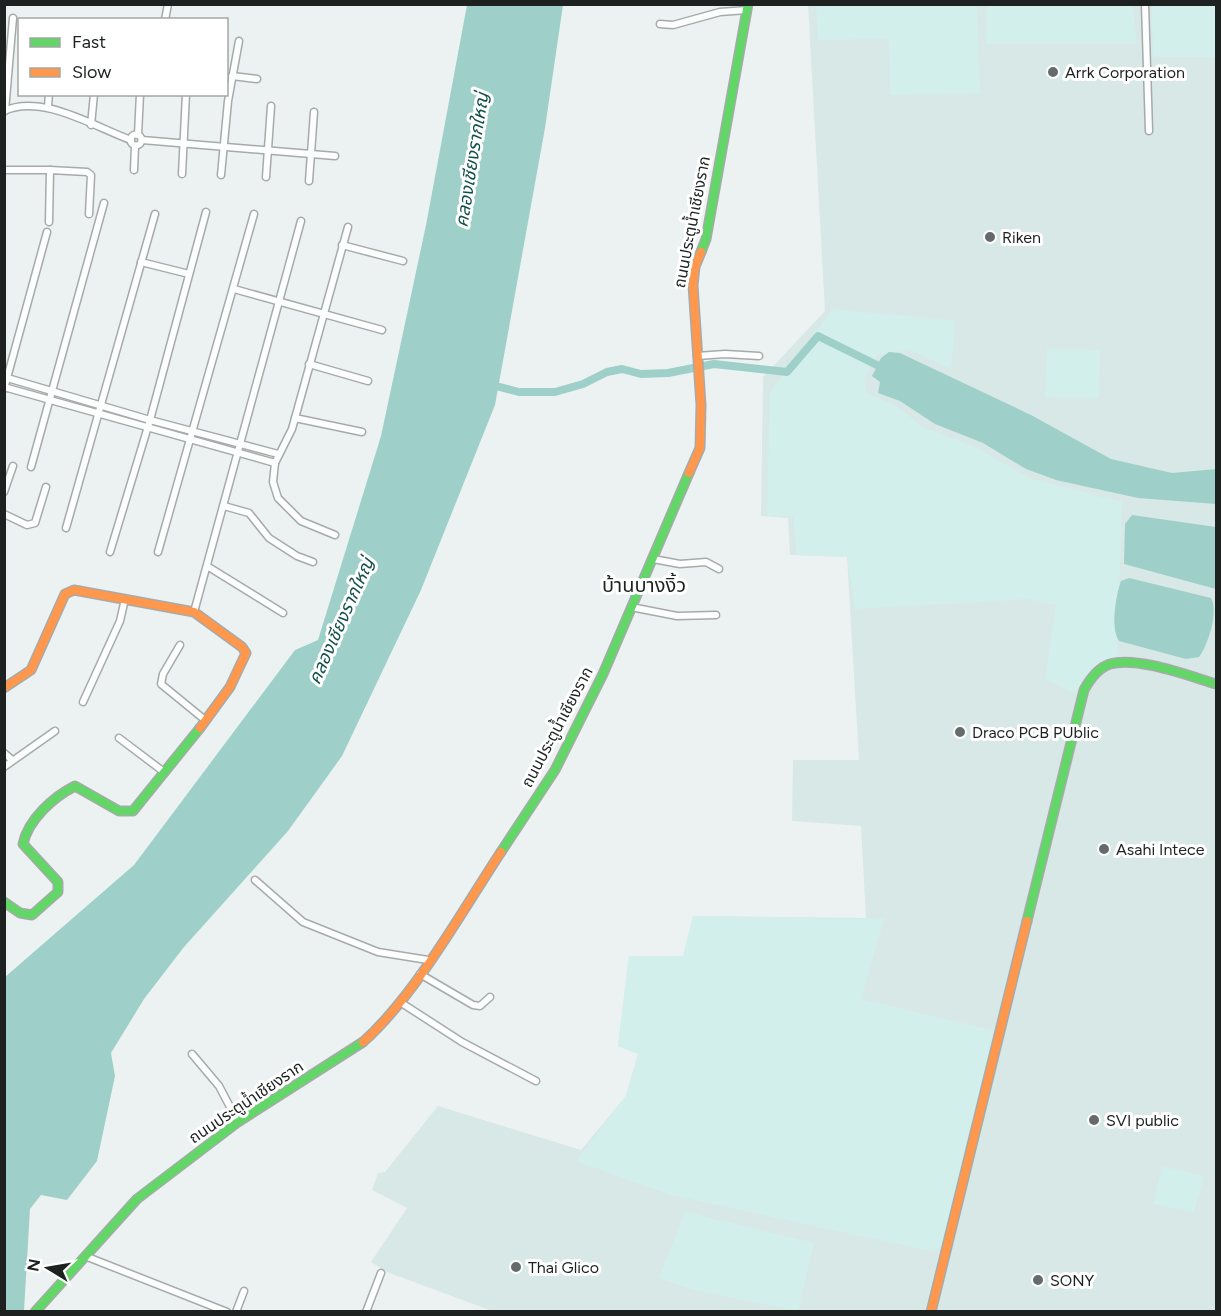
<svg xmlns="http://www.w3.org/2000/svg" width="1221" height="1316" font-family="Figtree,'Noto Sans Thai',sans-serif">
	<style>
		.built { fill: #d8e8e6 }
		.green { fill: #d3efeb }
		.water { fill: #9ed0c9 }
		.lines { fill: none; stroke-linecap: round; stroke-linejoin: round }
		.canal { stroke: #9ed0c9; stroke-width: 8 }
		.street-casing { stroke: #a6aaaa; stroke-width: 9 }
		.fast-casing { stroke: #a6aaaa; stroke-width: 11 }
		.slow-casing { stroke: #a6aaaa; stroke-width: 11 }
		.street { stroke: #fcfdfd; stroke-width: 6 }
		.fast { stroke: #63d668; stroke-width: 8 }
		.slow { stroke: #ff974d; stroke-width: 8 }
		.poi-dot { fill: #656b6a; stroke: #fff; stroke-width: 2 }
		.labels { text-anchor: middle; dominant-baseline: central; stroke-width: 6; stroke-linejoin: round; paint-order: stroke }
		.poi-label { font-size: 16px; fill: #1d2221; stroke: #fff; text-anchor: start }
		.street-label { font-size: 16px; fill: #1d2221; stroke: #fff }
		.water-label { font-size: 18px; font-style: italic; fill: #125049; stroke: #fff }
		.quarter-label { font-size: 20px; fill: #1d2221; stroke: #fff }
	</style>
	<rect width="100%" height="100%" fill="#ecf2f2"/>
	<!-- built -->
	<path class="built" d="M808,5H1216V1311H492L387,1272L371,1262L407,1208L372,1190L378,1173L385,1172L438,1106L581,1150L626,1096L638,1054L618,1046L629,956H683L693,916L866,918L861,826L792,821L793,760H859L847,557L790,555L788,518L761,516L763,377L825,311Z"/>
	<!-- green -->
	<g class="green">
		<path d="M816,5H977L980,93L890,95L889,39L818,40Z"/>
		<path d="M987,5H1133L1137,44H986Z"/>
		<path d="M1152,5H1216V57H1153Z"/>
		<path d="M833,309L956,321L951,369L910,350L877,355L864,379L867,394L893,404L923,427L974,447L1032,479L1122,502L1117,659C1095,661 1088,675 1077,694L1045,679L1056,605L1029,599L855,609L847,557L797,555L793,516H767L770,392Z"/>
		<path d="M1047,349L1100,350L1099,398L1045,397Z"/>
		<path d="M693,916L884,919L861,999L995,1031L945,1242L939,1249L930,1251L671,1195L576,1161L626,1096L638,1054L618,1046L629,956H683Z"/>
		<path d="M1162,1166L1204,1176L1194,1212L1153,1204Z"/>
		<path d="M685,1212L814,1243L798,1311L694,1290L659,1278Z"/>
	</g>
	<!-- water -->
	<g class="water">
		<path d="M467,5H563L545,128L495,405L421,590L342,756L288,831L184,947L144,999L111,1053L115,1076L97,1161L67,1200L41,1195L30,1209L24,1311H5V977L134,865L295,650L318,640L381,436L426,225Z"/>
		<path d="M889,352L900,353L1031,415L1111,459L1172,473L1216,469V504L1138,498L1056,480L1026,469L983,443L935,424L900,401L878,393L880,382L872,376L881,358Z"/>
		<path d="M1132,515L1216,527V589L1124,564L1125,524Z"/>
		<path d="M1129,578L1211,598C1219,611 1208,645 1199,657L1186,659L1119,641C1110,628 1116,595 1121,581Z"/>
	</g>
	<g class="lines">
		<!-- canal -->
		<path class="canal" d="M488,384L519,392H555L583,384L607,372L622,369L641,374L668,373L714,364L787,372L818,336L887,370"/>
		<defs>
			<g id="street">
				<path d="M1145,4L1149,131"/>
				<path d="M165,20L168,4"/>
				<path d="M660,24L673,25L720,12L747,10"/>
				<path d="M232,76L257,79"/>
				<path d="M48,106L49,94"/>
				<path d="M4,111C41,93 95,127 131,140"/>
				<path d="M5,111L13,18"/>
				<path d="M91,125L94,94"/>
				<circle cx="136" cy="140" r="5.5"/>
				<path d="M138,135L140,94"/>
				<path d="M142,140L335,156"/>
				<path d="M4,170H50"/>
				<path d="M134,170L135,146"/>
				<path d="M182,174L186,94"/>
				<path d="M221,175L228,101L239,41"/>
				<path d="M266,177L271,106"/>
				<path d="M309,181L314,112"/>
				<path d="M49,222L50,170L87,172L91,175L89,214"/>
				<path d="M342,245L403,261"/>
				<path d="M141,262L189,274"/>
				<path d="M234,289L382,330"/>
				<path d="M697,356L725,354L759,356"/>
				<path d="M309,364L368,381"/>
				<path d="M4,377L150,420L278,454"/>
				<path d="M4,387L275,463"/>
				<path d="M4,389L47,232"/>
				<path d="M295,418L362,432"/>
				<path d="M31,467L104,203"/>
				<path d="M4,492L13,466"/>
				<path d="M224,506L249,513L269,538L297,556L313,562"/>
				<path d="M4,514L27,525L35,523L46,487"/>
				<path d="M66,528L155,214"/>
				<path d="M335,535L301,521L278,498L273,482L275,463L292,429L348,227"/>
				<path d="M110,552L150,420L206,212"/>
				<path d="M158,552L254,214"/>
				<path d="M653,559L680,564L706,562L719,569"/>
				<path d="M207,566L283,613"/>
				<path d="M631,607L677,616L716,615"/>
				<path d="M194,612L301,221"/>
				<path d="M180,645L163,674L161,684L205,720"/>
				<path d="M83,702L120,621L125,599"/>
				<path d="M119,738L164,772"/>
				<path d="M4,753L11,759"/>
				<path d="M4,767L55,731"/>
				<path d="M255,880L303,922L378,952L428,960"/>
				<path d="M420,974L473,1005L480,1006L490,997"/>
				<path d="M400,1002L462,1042L536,1081"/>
				<path d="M192,1054L219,1086L238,1122"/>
				<path d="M85,1256L227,1312"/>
				<path d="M236,1312L244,1291"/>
				<path d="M366,1312L381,1273"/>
			</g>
			<g id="fast">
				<path d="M701,252L706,239L748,4"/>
				<path d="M501,852L555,770L603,674L689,473"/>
				<path d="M4,902L20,913L32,915L58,892V882L23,844C28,820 53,797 75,786L119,811H133L200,728"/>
				<path d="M1027,921L1084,690C1090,679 1098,668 1110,664C1137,656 1189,676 1216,684"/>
				<path d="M35,1312L137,1199L238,1122L363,1042"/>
			</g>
			<g id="slow">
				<path d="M689,473L700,448L701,405L693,285L695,267L701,252"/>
				<path d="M4,688L31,670L65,594L74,590L194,612L242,647L246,653L230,687L200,728"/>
				<path d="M363,1042C415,996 462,911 501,852"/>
				<path d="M931,1312L1027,921"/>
			</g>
		</defs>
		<!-- street casing -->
		<use href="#street" class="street-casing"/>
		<!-- fast casing -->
		<use href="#fast" class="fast-casing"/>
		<!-- slow casing -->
		<use href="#slow" class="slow-casing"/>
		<!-- street -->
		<use href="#street" class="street"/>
		<!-- fast -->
		<use href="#fast" class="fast"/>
		<!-- slow -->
		<use href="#slow" class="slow"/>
	</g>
	<!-- markers -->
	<g class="poi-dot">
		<circle cx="1053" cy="72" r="6"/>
		<circle cx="990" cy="237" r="6"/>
		<circle cx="960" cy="732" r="6"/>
		<circle cx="1104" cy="849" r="6"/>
		<circle cx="1094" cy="1120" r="6"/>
		<circle cx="516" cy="1267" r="6"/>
		<circle cx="1038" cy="1280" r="6"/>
	</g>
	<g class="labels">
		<!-- poi labels -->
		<g class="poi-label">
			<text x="1065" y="72">Arrk Corporation</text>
			<text x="1002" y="237">Riken</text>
			<text x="972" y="732">Draco PCB PUblic</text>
			<text x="1116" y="849">Asahi Intece</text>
			<text x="1106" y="1120">SVI public</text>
			<text x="528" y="1267">Thai Glico</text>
			<text x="1050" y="1280">SONY</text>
		</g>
		<!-- street labels -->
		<g class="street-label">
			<text transform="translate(692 222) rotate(-79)">ถนนประตูน้ำเชียงราก</text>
			<text transform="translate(557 727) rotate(-62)">ถนนประตูน้ำเชียงราก</text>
			<text transform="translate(246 1102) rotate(-34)">ถนนประตูน้ำเชียงราก</text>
		</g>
		<!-- water labels -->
		<g class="water-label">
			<text transform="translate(472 160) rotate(-81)">คลองเชียงรากใหญ่</text>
			<text transform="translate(341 621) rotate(-66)">คลองเชียงรากใหญ่</text>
		</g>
		<!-- quarter labels -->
		<g class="quarter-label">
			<text x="644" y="585">บ้านบางงิ้ว</text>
		</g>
	</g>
	<!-- border -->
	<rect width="1221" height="1316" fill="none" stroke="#1d2221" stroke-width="12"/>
	<!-- legend -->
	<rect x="18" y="18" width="210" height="78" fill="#ffffff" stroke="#a5a7a6" stroke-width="1.5"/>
	<rect x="30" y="38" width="30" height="9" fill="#63d668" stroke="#a5a7a6" stroke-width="1.5"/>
	<text x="72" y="48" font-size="18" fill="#1d2221">Fast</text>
	<rect x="30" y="68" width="30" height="9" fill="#ff974d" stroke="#a5a7a6" stroke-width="1.5"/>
	<text x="72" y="78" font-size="18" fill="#1d2221">Slow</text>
	<!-- north arrow -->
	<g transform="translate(48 1268) rotate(281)" stroke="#ffffff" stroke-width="4.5" paint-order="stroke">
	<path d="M0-4.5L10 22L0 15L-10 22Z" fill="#1d2221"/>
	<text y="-9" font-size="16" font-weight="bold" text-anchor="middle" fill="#1d2221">N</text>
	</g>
</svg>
